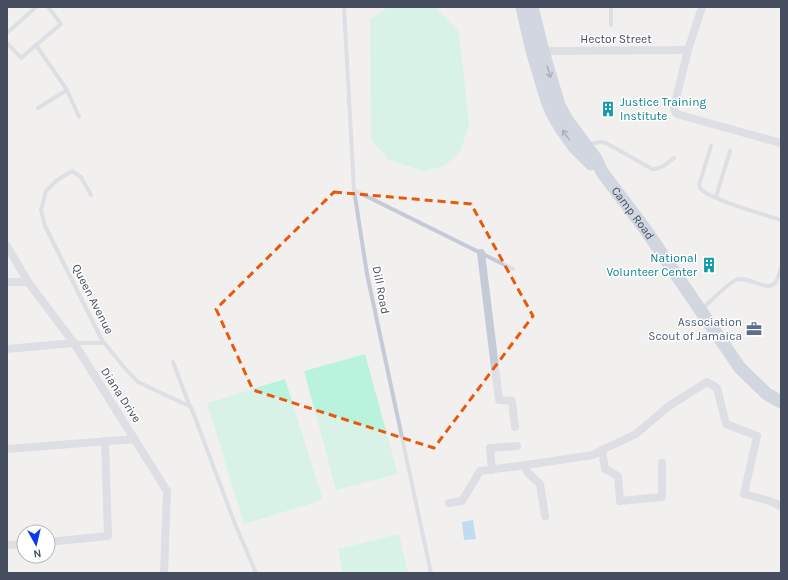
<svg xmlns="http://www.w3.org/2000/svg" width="788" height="580" font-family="Karla,sans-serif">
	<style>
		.green { fill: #baf3dd }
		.water { fill: #83c3f4 }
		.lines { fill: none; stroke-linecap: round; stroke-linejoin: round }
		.lane { stroke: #c4cad8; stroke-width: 4 }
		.street { stroke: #c4cad8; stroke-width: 8 }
		.primary { stroke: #acb6d0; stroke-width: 13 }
		.oneway { stroke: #5f677a }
		.marked { fill: none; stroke: #e8590c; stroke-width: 3; stroke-dasharray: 8 5; stroke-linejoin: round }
		.labels { text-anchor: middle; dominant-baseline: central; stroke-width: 3; stroke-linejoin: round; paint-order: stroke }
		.street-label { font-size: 12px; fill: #454d5e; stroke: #fff }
		.culture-label { font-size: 12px; fill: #0d838f; stroke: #fff; text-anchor: start }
		.service-label { font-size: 12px; fill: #4e5e75; stroke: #fff; text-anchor: end }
	</style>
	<rect width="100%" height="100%" fill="#f2f0ef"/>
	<!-- green -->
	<g class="green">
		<path d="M388,7H435L459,32L469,125L460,152L444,166L424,171L389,160L371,140L370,20Z"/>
		<path d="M365,354L398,474L336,490L304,371Z"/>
		<path d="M285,379L323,500L244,524L207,403Z"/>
		<path d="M399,534L408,573H343L338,549Z"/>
	</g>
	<!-- water -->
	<path class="water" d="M473,520L476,539L464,540L462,522Z"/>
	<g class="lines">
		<!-- lane -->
		<g class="lane">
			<path d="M344,7L354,190L367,274L431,573"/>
			<path d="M611,25V7"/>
			<path d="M7,33L36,7"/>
			<path d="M7,43L21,58L61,24L48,7"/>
			<path d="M36,45L67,90L38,108"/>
			<path d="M67,90L79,117"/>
			<path d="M589,144L601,142L606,143L652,169C661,170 667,163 674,158"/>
			<path d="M711,146L700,182C699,184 699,185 700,188C707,199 766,215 781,220"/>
			<path d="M354,190L513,269"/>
			<path d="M91,195L81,177L72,171L56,181L46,191L41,210L45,226L102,340L123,366L138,382L191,407L235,524L256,573"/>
			<path d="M716,197L730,151"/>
			<path d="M702,309C710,302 727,284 736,280C748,275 767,293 775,283C778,279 779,273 781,268"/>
			<path d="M74,343H104"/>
			<path d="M173,362L190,407"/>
		</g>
		<!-- street -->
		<g class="street">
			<path d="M702,7L688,50L674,107C674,111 676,114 680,115L781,143"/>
			<path d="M543,51L688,50"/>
			<path d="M7,246L28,282L74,343L167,491L164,573"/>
			<path d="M481,253L499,400L512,401L515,427"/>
			<path d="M7,282H28"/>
			<path d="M7,349L74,343"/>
			<path d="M7,449L135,439"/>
			<path d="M662,463V497L620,501L618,476L605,469L602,450L636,434L669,406L707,382L717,388L726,424L757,436L744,494L770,501L781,506"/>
			<path d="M492,470L490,448L517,446"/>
			<path d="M449,503L462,501L480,471L526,465"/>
			<path d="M545,516L540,484L527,472L526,465L593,455L602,450"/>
			<path d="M48,542L108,536L105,441"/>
			<path d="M7,545L24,544"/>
		</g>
		<!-- primary -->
		<g class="primary">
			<path d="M522,7L532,51L546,98L552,113L560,127L574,147L591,164"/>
			<path id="s1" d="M532,7L543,51L559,105L567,120L596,159L602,172L645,229L740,368L767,394L781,402"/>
		</g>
	</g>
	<!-- one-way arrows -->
	<defs><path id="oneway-shaft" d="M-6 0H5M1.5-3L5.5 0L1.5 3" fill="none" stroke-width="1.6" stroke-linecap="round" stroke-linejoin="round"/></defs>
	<g class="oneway">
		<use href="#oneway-shaft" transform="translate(549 72) rotate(73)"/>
		<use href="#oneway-shaft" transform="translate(566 135) rotate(-126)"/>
	</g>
	<!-- marked area -->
	<path d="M0 0H788V580H0ZM334,192L471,204L533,316L434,448L253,390L216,309Z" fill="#f2f0ef" fill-opacity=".55" fill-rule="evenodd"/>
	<path class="marked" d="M334,192L471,204L533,316L434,448L253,390L216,309Z"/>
	<!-- icons -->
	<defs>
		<symbol id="building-bare" viewBox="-9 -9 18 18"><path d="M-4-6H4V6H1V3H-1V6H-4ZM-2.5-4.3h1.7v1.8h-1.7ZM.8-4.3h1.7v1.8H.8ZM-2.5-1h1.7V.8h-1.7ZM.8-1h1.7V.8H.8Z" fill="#0f9aa8" stroke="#fff" stroke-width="2.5" paint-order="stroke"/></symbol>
		<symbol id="office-bare" viewBox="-9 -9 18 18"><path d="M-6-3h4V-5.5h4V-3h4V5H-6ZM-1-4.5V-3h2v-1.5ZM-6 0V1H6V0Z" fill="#5c6f8a" stroke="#fff" stroke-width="2.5" paint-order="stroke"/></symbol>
	</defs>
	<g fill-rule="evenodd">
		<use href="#building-bare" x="597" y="98" width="22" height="22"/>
		<use href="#building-bare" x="698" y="254" width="22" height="22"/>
		<use href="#office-bare" x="743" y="318" width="22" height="22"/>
	</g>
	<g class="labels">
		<!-- street labels -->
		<g class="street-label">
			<text x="616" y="39">Hector Street</text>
			<text stroke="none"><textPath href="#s1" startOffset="233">Camp Road</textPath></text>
			<text transform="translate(381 290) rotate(79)">Dill Road</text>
			<text transform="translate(93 299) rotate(63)">Queen Avenue</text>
			<text transform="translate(121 395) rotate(57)">Diana Drive</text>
		</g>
		<!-- culture labels -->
		<g class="culture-label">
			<text x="620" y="102">Justice Training<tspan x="620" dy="14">Institute</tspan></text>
			<text x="697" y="258" text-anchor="end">National<tspan x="697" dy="14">Volunteer Center</tspan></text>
		</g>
		<!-- service labels -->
		<g class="service-label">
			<text x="742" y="322">Association<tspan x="742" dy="14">Scout of Jamaica</tspan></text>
		</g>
	</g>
	<!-- border -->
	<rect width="788" height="580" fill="none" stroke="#454d5e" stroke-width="16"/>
	<!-- north arrow -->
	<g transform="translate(36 544) rotate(172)"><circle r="19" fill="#ffffff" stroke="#b5b8bf"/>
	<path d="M0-3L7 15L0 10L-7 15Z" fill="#093af1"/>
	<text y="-6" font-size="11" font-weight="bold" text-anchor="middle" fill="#454d5e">N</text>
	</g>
</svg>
